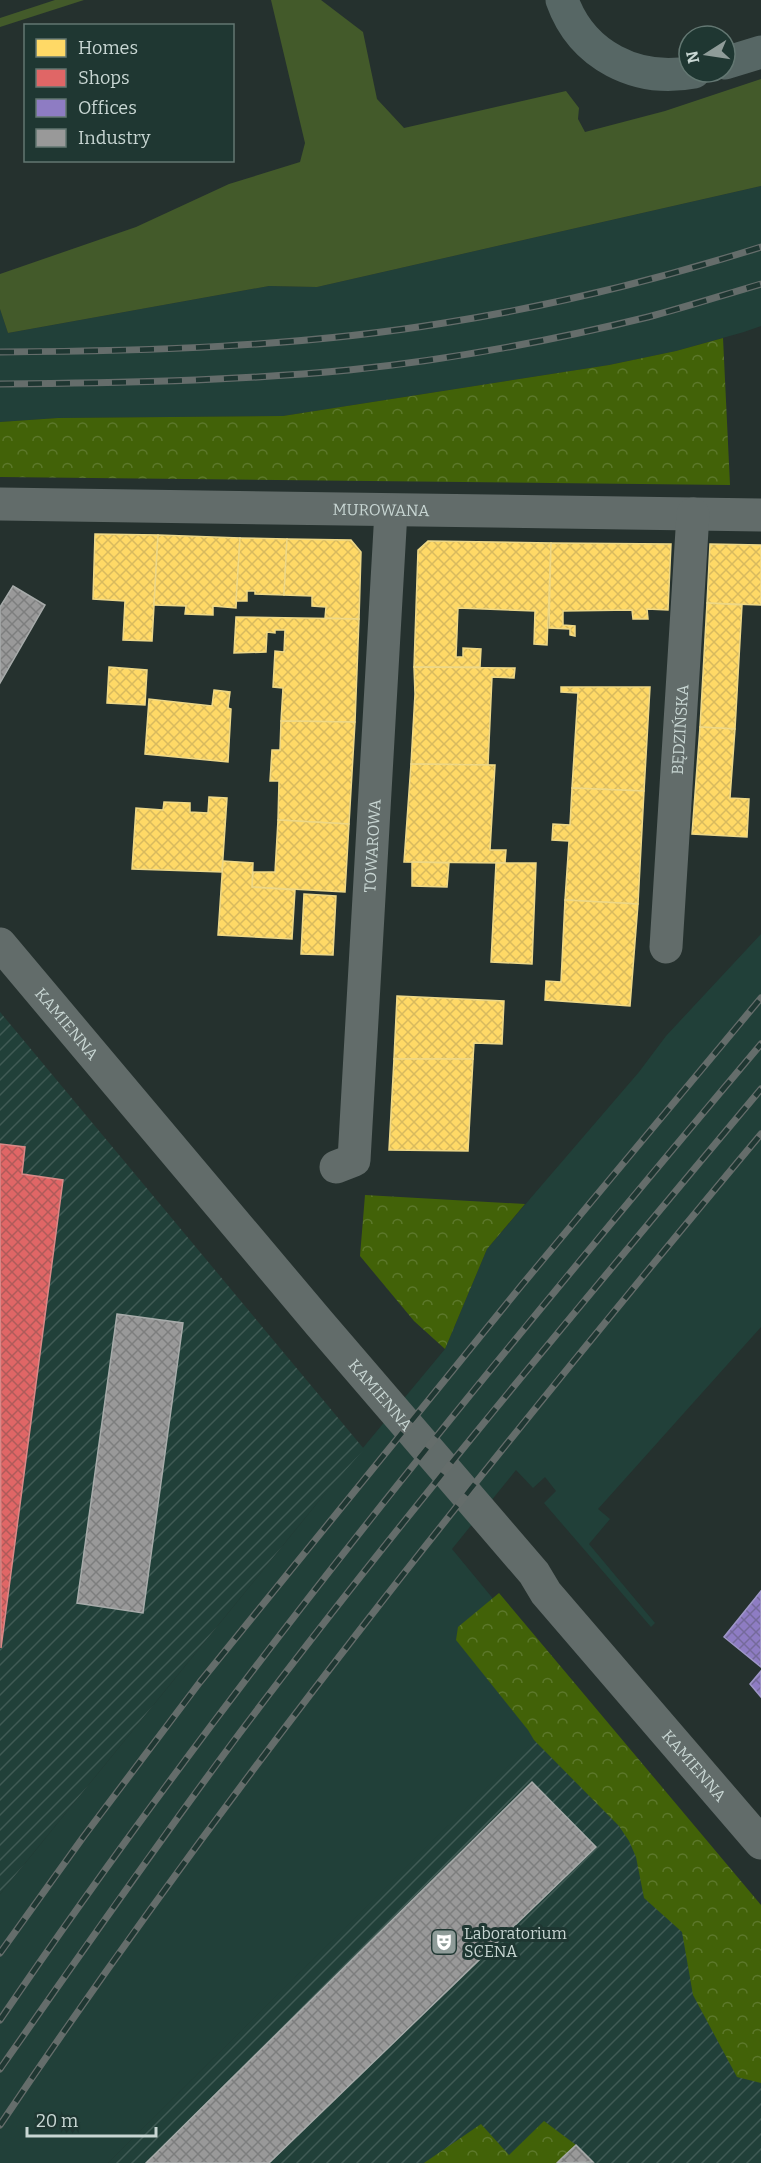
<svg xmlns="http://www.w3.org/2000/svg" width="761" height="2163" font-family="Bitter,serif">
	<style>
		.built { fill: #214039 }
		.industrial { fill: url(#industrial-furrows) }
		.grass { fill: #435a2a }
		.forest { fill: url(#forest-crowns) }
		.homes { fill: url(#homes-cross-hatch); stroke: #eed887; stroke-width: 1.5 }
		.shops { fill: url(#shops-cross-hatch); stroke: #d98887; stroke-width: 1.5 }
		.offices { fill: url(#offices-cross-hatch); stroke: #9f97c8; stroke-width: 1.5 }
		.industry { fill: url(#industry-cross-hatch); stroke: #a7abaa; stroke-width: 1.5 }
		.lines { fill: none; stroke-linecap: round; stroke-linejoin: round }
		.minor { stroke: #626c6a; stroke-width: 33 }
		.major { stroke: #576765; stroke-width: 33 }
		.rail-casing { stroke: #656d6b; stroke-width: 7 }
		.rail { stroke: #1f3732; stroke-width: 4.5; stroke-dasharray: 14; stroke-linecap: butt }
		.labels { text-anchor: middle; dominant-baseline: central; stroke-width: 6; stroke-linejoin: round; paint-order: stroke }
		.street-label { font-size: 16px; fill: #c8d6d3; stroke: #1f3732 }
		.poi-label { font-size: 16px; fill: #c8d6d3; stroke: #1f3732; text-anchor: start }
	</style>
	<defs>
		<pattern id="industrial-furrows" width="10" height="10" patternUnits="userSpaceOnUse" patternTransform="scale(1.5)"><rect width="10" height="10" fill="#214039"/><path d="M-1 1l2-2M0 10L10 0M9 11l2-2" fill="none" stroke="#405b55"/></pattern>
		<pattern id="forest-crowns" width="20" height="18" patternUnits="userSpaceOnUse" patternTransform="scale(1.5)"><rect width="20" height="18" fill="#426208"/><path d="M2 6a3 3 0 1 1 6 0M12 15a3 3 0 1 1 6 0" fill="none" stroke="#5c782b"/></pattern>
		<pattern id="homes-cross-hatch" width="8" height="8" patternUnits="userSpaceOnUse" patternTransform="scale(1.5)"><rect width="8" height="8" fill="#ffd966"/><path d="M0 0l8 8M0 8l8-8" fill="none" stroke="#d8ba5e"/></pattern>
		<pattern id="shops-cross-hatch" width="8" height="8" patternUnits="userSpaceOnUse" patternTransform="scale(1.5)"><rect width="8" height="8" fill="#e06666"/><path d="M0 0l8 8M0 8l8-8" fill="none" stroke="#af5b5a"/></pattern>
		<pattern id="offices-cross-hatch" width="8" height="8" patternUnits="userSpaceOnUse" patternTransform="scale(1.5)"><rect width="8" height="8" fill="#8e7cc3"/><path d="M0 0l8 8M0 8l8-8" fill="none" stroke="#756a9b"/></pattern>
		<pattern id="industry-cross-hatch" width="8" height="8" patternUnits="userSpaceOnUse" patternTransform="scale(1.5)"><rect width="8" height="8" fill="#999"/><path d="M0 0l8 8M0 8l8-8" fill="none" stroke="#7d7e7e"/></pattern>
	</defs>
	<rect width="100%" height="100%" fill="#25312e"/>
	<!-- built -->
	<g class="built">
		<path d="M761,186V326L744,332L676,351L609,365L283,416L58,418L0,422V309L8,333L269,286L317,287Z"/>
		<path d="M761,934V1327L598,1509L610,1519L589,1544L655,1623L651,1627L544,1503L556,1491L545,1477L533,1488L516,1470L452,1549L576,1699L108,2163H0V1894L318,1502L445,1349L487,1249L639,1072L666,1036Z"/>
	</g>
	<!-- industrial -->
	<g class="industrial">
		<path d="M0,1012L364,1449L318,1502L0,1894Z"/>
		<path d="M534,1740L761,1924V2163H108Z"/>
	</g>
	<!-- grass -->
	<g class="grass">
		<path d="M55,0H84L0,27V18Z"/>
		<path d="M271,0H321L363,32L377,99L404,128L566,91L579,108L578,119L585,132L665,111L761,79V186L317,287L269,286L8,333L0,309V274L136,227L229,184L300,162L305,143Z"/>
	</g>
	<!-- forest -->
	<g class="forest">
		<path d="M723,338L730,485L0,477V422L58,418L283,416L609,365L676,351Z"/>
		<path d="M365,1195L525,1204L487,1249L445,1349L414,1321L360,1256Z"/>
		<path d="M499,1593L761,1905V2083L737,2077L693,1995L682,1932L644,1898L636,1857L629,1841L619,1826L534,1740L528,1730L456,1640L458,1627Z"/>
		<path d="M544,2121L576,2145L557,2163H424L481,2124L509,2155Z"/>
	</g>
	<!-- homes -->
	<g class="homes">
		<path d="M95,534L158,535L152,641L123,640L125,601L93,599Z"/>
		<path d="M158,535L240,538L236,608L213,606V615L185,614L186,606L154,605Z"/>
		<path d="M240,538L287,539L284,595L255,594V591H247V601H236Z"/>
		<path d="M287,539L351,540L361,552L359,619L325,618L326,607L312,606V596L284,595Z"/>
		<path d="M428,541L551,543L547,645L534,644L535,611L458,608L456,657H463V648L481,649L480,667H414L418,550Z"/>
		<path d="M551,543L671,544L668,610L647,609L648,619H633L632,610L563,611V625L575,626V636L570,635V629L549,628Z"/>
		<path d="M710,544L761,545V605L707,603Z"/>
		<path d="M707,603L742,605L735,729L700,727Z"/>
		<path d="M236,617L359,619L355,722L281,721L283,688L273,687L275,651L284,652L285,630H275V633L267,632L266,652L234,653Z"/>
		<path d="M109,667L147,670L145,705L107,703Z"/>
		<path d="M414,667L515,668L514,678L492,677L488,765L411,764L415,694Z"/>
		<path d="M561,687H650L644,791L572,788L578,693L561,692Z"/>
		<path d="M214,690L230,692L228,708L231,709L228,762L145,754L149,699L212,706Z"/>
		<path d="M281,721L355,722L349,824L278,820L279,781H270L272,750H280Z"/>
		<path d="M700,727L735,729L730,798L749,799L747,837L692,834Z"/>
		<path d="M411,764L495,765L490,850H506L505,863L404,862Z"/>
		<path d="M572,788L644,791L638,904L565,900L569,841L552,840L553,824L570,825Z"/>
		<path d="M209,797L227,798L222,872L132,869L136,808L163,810L164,802L190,803V812L208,813Z"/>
		<path d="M278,820L349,824L345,892L252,887L253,872H275Z"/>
		<path d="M223,861L253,863L252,887L295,890L292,939L218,935Z"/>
		<path d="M412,862L449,863L447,887L412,886Z"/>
		<path d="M496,863H536L532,964L491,962Z"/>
		<path d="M304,894L336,896L333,955L301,954Z"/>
		<path d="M565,900L638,904L630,1006L545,1000L546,981L561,982Z"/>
		<path d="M397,996L504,1001L502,1044L474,1043L473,1059H394Z"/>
		<path d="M394,1059H473L468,1151L389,1150Z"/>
	</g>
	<!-- shops -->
	<path class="shops" d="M0,1144L25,1147L22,1174L63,1180L1,1648Z"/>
	<!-- offices -->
	<g class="offices">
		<path d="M761,1591V1667L724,1637Z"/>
		<path d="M761,1671V1697L750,1684Z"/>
	</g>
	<!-- industry -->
	<g class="industry">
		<path d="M13,586L45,605L0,683V607Z"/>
		<path d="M117,1314L183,1323L143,1613L77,1603Z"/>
		<path d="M532,1782L596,1847L269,2163H146Z"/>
		<path d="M576,2145L593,2162L557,2163L563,2157Z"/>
	</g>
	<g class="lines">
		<!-- minor -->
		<g class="minor">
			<path id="s1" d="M0,504L761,515"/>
			<path id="s2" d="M0,944L320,1324L534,1573L546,1593L761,1843"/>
			<path id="s3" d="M666,947L693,514"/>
			<path id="s4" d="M336,1167L354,1160L391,511"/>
		</g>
		<!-- major -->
		<g class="major">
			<path d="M562,0C582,56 637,83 694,72"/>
			<path d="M725,63L761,52"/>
		</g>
		<defs>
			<g id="rail">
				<path d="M0,352C148,351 297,347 444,323C551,306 657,280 761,247"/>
				<path d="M0,384C116,383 233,381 349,370C449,360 550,341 648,317C686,307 723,295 761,284"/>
				<path d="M0,1953L84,1836L200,1682L521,1286L761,998"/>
				<path d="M0,2020C231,1680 496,1359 761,1044"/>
				<path d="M0,2069C79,1956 157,1844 239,1734C405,1513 584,1301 761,1089"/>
				<path d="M0,2125C233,1779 494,1454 761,1134"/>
			</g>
		</defs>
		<!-- rail casing -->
		<use href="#rail" class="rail-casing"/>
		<!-- rail -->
		<use href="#rail" class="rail"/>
	</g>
	<!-- icons -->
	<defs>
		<symbol id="theatre-square" viewBox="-11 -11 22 22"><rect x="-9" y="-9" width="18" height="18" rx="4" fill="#8f9c99" stroke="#1f3732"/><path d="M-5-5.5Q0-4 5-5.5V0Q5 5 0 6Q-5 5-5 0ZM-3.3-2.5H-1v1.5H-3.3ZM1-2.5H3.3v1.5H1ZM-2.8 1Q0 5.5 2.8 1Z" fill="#fff"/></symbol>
	</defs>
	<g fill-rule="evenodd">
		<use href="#theatre-square" x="429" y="1927" width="30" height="30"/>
	</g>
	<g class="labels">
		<!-- street labels -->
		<g class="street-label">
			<text stroke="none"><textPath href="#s1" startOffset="381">MUROWANA</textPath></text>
			<text stroke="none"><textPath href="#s3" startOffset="218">BĘDZIŃSKA</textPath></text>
			<text stroke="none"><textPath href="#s4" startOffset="334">TOWAROWA</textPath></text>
			<text stroke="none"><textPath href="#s2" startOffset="104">KAMIENNA</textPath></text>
			<text stroke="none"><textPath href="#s2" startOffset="590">KAMIENNA</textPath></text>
			<text stroke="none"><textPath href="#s2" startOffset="1076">KAMIENNA</textPath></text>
		</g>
		<!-- poi labels -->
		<g class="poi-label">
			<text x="464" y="1933">Laboratorium<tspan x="464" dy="18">SCENA</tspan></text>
		</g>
	</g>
	<!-- legend -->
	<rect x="24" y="24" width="210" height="138" fill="#1f3732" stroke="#637772" stroke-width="1.5"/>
	<rect x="36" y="39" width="30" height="18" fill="#ffd966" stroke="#637772" stroke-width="1.5"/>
	<text x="78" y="54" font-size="18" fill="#c8d6d3">Homes</text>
	<rect x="36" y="69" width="30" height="18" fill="#e06666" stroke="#637772" stroke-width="1.5"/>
	<text x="78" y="84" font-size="18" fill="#c8d6d3">Shops</text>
	<rect x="36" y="99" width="30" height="18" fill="#8e7cc3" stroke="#637772" stroke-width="1.5"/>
	<text x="78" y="114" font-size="18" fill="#c8d6d3">Offices</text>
	<rect x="36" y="129" width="30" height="18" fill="#999999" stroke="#637772" stroke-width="1.5"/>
	<text x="78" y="144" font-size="18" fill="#c8d6d3">Industry</text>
	<!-- north arrow -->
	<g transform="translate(707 54) rotate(258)"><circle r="28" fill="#1f3732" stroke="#637772" stroke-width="1.5"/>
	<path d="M0-4.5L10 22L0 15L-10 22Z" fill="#8f9c99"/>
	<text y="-9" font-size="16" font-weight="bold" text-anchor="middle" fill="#c8d6d3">N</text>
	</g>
	<!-- scale -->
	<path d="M27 2127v9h129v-9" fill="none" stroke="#c8d6d3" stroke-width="3"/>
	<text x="36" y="2127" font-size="18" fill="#c8d6d3" stroke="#1f3732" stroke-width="4.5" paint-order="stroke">20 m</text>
</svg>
